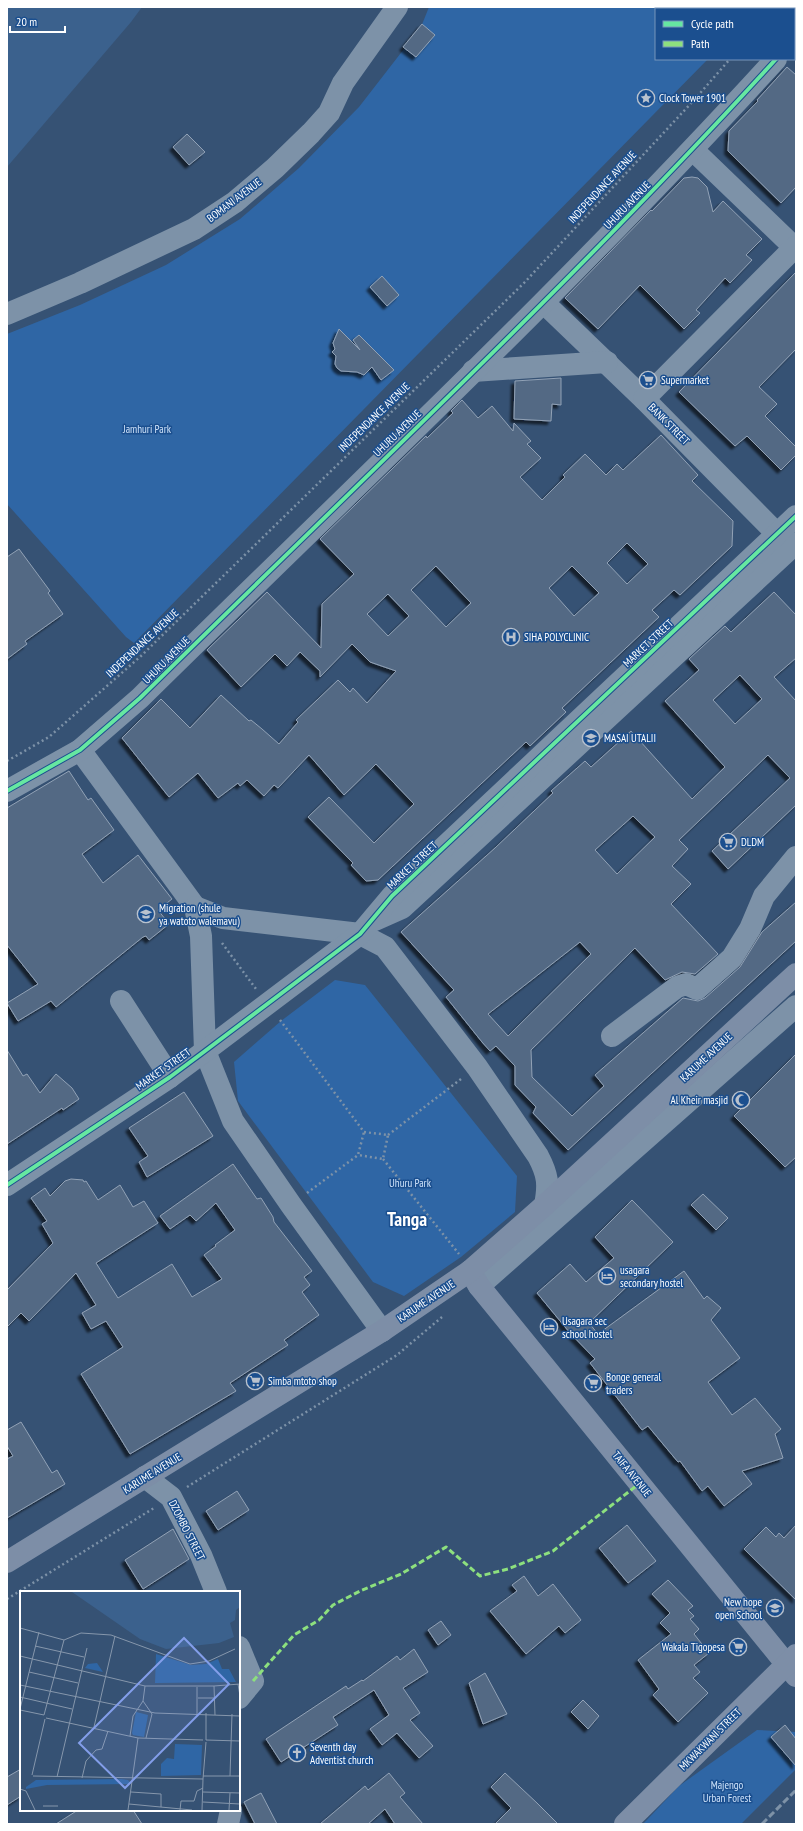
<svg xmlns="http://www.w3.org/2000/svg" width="803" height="1831" font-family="'PT Sans Narrow',sans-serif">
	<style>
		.green { fill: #2f66a5 }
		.water { fill: #3b618d }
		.building { fill: #526984; stroke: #92a2b6; fill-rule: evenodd; filter: url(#shadow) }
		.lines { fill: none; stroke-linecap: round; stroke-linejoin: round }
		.path { stroke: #7d92a8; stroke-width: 2.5; stroke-dasharray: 2 3; stroke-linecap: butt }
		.minor { stroke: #7d92a8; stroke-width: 22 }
		.major { stroke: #7d8ea7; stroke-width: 22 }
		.rail { stroke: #7e92a7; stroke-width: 3; stroke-dasharray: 7 3; stroke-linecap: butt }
		.quiet { stroke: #8de07e; stroke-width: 3; stroke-dasharray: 6 3; stroke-linecap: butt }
		.cycleway-casing { stroke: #1b4f8f; stroke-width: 6 }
		.cycleway { stroke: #66e7a1; stroke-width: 4 }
		.labels { text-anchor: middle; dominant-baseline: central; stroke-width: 3; stroke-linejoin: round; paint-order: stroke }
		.poi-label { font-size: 11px; fill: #fff; stroke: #1b4f8f; text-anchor: start }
		.street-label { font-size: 11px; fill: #fff; stroke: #1b4f8f }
		.park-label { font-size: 11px; fill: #cfe3fa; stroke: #1b4f8f }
		.town-label { font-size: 19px; font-weight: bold; fill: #fff; stroke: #1b4f8f }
		.inset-road { fill: none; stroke: #8697ac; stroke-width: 1 }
		.view { fill: #839eea; fill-opacity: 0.15; stroke: #839eea; stroke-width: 2 }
		.inset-edge { fill: none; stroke: #fff; stroke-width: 2 }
	</style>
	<defs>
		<filter id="shadow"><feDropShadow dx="-3.5" dy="3.5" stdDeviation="1" flood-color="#0009"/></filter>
	</defs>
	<rect width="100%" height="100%" fill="#365274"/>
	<!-- green -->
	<g class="green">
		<path d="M429,7H758L756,9H656V59H708L134,643L126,637L7,504V334L80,305L166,265L240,219L299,168L359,107L421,27Z"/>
		<path d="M335,980L365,985L517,1176L515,1212L461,1257L404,1296L373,1282L238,1101L234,1062L281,1021Z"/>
		<path d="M757,1730L796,1732V1769L741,1824H643L679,1786Z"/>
	</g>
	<!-- water -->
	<path class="water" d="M7,7H142L131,22L7,167Z"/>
	<!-- building -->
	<g class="building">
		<path d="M422,24L435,35L416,57L403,47Z"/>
		<path d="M787,67L796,75V187L781,203L728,151L729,131L758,101L757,100Z"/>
		<path d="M187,134L205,152L189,165L173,147Z"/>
		<path d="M692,177L698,178L707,187L713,212L723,201L762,239L746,255L752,260L730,283L725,278L696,310L700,313L684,329L640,285L598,329L565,298L651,210L652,211L684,178Z"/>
		<path d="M796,272V349L759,387L777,404L765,416L796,447V455L781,470L747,436L735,446L679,392Z"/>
		<path d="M382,276L399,295L387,306L370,287Z"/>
		<path d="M339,329L360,350L353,340L359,335L394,370L381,380L372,367L364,375L357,372L341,371L337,368L335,364L336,356L332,352L335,349L333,343Z"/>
		<path d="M561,378V405L552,404L551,421L514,419L515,381Z"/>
		<path d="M462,400L478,418L492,406L513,431L514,423L531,441L527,444L541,458L520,477L542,500L565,477L563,475L585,454L606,475L617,464L623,470L661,435L698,475L692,481L733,521L732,546L680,595L674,590L652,610L659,617L562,708L566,712L530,746L526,742L378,880L366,881L351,865L353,863L308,817L329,797L374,843L414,804L376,764L344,795L309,755L278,788L274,785L264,796L247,780L240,786L238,783L218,798L198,773L169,797L122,738L161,699L190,728L221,695L249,721L251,720L262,729L279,744L298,722L296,720L338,680L350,692L353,688L367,703L396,671L370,662L352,644L320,677V671L300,652L287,666L275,654L241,687L207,650L267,592L321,648L322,604L354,574L320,539L426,436L427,438L453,413L451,411ZM627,543L648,564L627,584L607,563ZM436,566L471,603L446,627L411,590ZM572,566L599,593L574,616L549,588ZM388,594L409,616L388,636L367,614Z"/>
		<path d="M19,549L50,591L48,593L63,614L25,641L27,644L7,659V557Z"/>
		<path d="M774,592L796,615V658L774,677L796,701V805L728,869L712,851L790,778L768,755L679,840L688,849L672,866L691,884L671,904L718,954L695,974L682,972L665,980L635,948L531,1050L532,1077L572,1116L604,1086L595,1075L683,998L698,1001L705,998L740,967L762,932L796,902V941L568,1150L533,1113L536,1107L515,1085V1066L496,1046L490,1051L482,1042L446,997L454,990L401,932L495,848L553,793L551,791L585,761L591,767L631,731L692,799L725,767L665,701L699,670L689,659L725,626L731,632ZM740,675L762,699L735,724L713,700ZM633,816L655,837L617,874L595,850ZM580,942L591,954L508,1036L488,1014Z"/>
		<path d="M69,771L88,800L91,798L114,830L82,854L103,883L138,855L172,899L158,910L169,924L149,940L146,936L143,937L56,1007L51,1001L18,1021L7,1003L38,984L7,945V808Z"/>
		<path d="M7,1050L23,1076L27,1074L40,1093L56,1074L72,1088L79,1099L63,1110L62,1108L7,1144Z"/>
		<path d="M796,1054V1157L785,1167L734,1116Z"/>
		<path d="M184,1092L213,1136L147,1177L139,1162L148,1156L129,1128Z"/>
		<path d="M233,1164L257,1199L261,1198L273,1217L274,1222L312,1271L304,1277L310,1285L302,1292L319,1315L284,1340L288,1345L230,1383L236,1391L130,1454L81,1374L123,1347L106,1321L91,1329L82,1313L96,1305L76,1273L29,1321L21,1313L7,1327V1290L53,1243L42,1224L47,1221L31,1198L45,1188L50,1196L65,1181L71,1179L83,1180L84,1182L86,1181L98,1200L120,1185L133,1207L144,1201L158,1223L96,1263L118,1298L172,1264L192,1297L222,1279L204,1255L216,1246L215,1245L235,1230L216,1203L196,1221L190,1215L170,1229L160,1216Z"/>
		<path d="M703,1194L728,1218L716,1230L691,1205Z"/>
		<path d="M632,1200L673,1242L589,1323L598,1334L684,1271L704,1299L707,1296L721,1308L711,1320L740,1358L708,1382L732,1415L755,1398L781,1429L775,1434L783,1458L742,1471L752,1484L724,1506L708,1486L702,1491L680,1461L678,1462L648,1426L642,1430L590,1363L595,1359L570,1333L537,1293L570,1264L586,1282L614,1258L595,1237Z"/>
		<path d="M21,1422L52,1473L57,1470L65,1484L7,1518V1459L13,1456L7,1446V1430Z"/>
		<path d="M237,1491L249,1510L218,1530L206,1511Z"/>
		<path d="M627,1525L656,1561L628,1583L599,1548Z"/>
		<path d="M796,1525V1600L744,1549L766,1527L776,1537L779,1533L784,1538Z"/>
		<path d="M173,1529L189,1559L143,1589L125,1560Z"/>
		<path d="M524,1576L538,1596L553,1584L581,1620L565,1633L559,1626L526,1654L490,1611L517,1591L512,1585Z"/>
		<path d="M668,1580L693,1606L688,1610L694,1616L690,1619L699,1629L694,1634L709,1653L694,1665L700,1672L693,1678L708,1693L678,1722L653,1695L659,1689L638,1660L671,1634L660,1623L670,1613L652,1594Z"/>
		<path d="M441,1621L451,1635L438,1645L428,1630Z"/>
		<path d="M414,1649L428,1672L403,1688L420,1713L410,1720L433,1746L419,1758L397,1733L382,1745L370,1729L389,1715L374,1690L333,1717L338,1725L281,1762L266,1739L346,1686L348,1689L362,1680L363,1681L397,1656L400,1660Z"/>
		<path d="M485,1673L507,1714L483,1724L469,1683Z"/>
		<path d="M583,1700L599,1716L588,1729L571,1712Z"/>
		<path d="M785,1725L796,1739V1766L771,1737Z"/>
		<path d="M21,1769V1796L7,1805V1777Z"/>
		<path d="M389,1773L405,1793L400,1797L423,1824H395L385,1809L368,1824H320L365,1786L368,1790Z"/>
		<path d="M505,1773L537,1803L558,1824H495L511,1808L491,1787Z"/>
		<path d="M261,1793L277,1824H255L244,1802Z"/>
		<path d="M78,1810H133L142,1824H56Z"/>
	</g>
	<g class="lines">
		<!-- path -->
		<g class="path">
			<path d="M773,9L775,7"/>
			<path d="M7,761L49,737L141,656L524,283L695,99L730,59"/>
			<path d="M222,943L256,989"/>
			<path d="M280,1020L364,1132L388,1135L383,1159L358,1155L364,1132"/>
			<path d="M388,1135L461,1079"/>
			<path d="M383,1159L459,1254"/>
			<path d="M307,1193L358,1155"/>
			<path d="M187,1487L397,1355L442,1317"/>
			<path d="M7,1599L154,1508"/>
		</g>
		<!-- minor -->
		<g class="minor">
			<path d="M794,38L796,35"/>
			<path d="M693,150L796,249"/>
			<path d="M544,303L644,399L787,544"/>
			<path d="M7,314L80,283L194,229L235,202L275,168L311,133L329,113L343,83L397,7"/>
			<path d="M473,371L607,362"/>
			<path d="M644,399L795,247"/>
			<path d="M80,750L195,907L201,936L205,1051L233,1121L291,1205L382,1331"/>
			<path d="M7,791L80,750L140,698C354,487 574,281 776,59"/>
			<path d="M195,907L223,918L360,934L385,947L477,1067L538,1156C548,1175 549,1184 545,1205"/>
			<path d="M375,920L402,908L796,543"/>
			<path d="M121,1001L170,1077"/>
			<path d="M612,1036L677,987L686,984L697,989L732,958L750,929L764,896L796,857"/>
			<path d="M7,1185L170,1077L205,1051L360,934L392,896L796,516"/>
			<path d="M479,1286L796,1006"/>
			<path d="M145,1477L171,1497L201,1555L216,1592"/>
			<path d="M239,1647L253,1681L239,1698"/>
			<path d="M228,1824L231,1810"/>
		</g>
		<!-- major -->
		<g class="major">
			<path d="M470,1271L479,1286L796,1676"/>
			<path d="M7,1562L382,1331L470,1271L545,1205L796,974"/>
			<path d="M625,1824L796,1655"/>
		</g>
		<!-- rail -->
		<path class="rail" d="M762,1824L796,1790"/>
		<!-- quiet -->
		<path class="quiet" d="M253,1681L294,1635L319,1620L333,1605L360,1591L401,1574L446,1547L480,1576L508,1569L553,1551L640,1483"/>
		<defs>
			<g id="cycleway">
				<path d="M7,791L80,750L140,698C354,487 574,281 776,59"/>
				<path d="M7,1185L170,1077L205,1051L360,934L392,896L796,516"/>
			</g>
		</defs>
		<!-- cycleway casing -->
		<use href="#cycleway" class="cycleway-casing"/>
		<!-- cycleway -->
		<use href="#cycleway" class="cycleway"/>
	</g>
	<!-- icons -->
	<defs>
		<symbol id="sight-ring" viewBox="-11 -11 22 22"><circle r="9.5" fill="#1b4f8f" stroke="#b9c2ce" stroke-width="1.5"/><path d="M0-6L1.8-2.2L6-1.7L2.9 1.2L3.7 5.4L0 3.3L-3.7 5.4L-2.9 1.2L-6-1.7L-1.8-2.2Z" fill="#b9c2ce"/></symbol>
		<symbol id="supermarket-ring" viewBox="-11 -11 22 22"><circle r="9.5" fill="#1b4f8f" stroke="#b9c2ce" stroke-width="1.5"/><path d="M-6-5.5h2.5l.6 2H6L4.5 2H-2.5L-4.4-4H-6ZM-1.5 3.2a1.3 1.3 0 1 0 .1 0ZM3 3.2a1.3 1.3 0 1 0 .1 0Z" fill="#b9c2ce"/></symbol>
		<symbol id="hospital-ring" viewBox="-11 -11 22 22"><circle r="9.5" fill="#1b4f8f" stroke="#b9c2ce" stroke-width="1.5"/><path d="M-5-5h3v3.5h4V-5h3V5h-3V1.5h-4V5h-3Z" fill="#b9c2ce"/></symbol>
		<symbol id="university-ring" viewBox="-11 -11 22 22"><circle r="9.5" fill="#1b4f8f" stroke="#b9c2ce" stroke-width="1.5"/><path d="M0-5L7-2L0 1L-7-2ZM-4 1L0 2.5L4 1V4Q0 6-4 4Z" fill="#b9c2ce"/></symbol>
		<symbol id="school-ring" viewBox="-11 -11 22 22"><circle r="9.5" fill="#1b4f8f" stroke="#b9c2ce" stroke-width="1.5"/><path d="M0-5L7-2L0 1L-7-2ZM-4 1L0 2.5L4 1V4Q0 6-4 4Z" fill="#b9c2ce"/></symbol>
		<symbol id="mosque-ring" viewBox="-11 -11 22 22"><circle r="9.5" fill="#1b4f8f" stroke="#b9c2ce" stroke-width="1.5"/><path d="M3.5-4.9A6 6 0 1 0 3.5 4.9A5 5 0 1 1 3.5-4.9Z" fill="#b9c2ce"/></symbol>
		<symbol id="hotel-ring" viewBox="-11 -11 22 22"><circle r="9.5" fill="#1b4f8f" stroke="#b9c2ce" stroke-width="1.5"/><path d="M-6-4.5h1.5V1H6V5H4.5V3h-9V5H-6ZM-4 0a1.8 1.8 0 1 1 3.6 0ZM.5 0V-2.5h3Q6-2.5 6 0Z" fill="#b9c2ce"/></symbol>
		<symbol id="church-ring" viewBox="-11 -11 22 22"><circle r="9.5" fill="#1b4f8f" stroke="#b9c2ce" stroke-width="1.5"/><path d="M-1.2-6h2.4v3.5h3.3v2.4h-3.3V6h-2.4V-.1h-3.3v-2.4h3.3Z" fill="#b9c2ce"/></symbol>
	</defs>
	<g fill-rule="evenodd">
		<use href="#sight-ring" x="636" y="88" width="20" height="20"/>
		<use href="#supermarket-ring" x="638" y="370" width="20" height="20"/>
		<use href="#hospital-ring" x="501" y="627" width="20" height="20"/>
		<use href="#university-ring" x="581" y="728" width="20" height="20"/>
		<use href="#supermarket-ring" x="718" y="832" width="20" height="20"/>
		<use href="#school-ring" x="136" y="904" width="20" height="20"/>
		<use href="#mosque-ring" x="731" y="1090" width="20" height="20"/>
		<use href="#hotel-ring" x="597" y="1266" width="20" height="20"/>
		<use href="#hotel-ring" x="539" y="1317" width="20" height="20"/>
		<use href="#supermarket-ring" x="245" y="1371" width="20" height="20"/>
		<use href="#supermarket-ring" x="583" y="1373" width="20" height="20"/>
		<use href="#school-ring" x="765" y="1598" width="20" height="20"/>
		<use href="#supermarket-ring" x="728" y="1637" width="20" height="20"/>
		<use href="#church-ring" x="287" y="1743" width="20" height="20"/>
	</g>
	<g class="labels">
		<!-- poi labels -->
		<g class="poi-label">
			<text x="659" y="98">Clock Tower 1901</text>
			<text x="661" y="380">Supermarket</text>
			<text x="524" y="637">SIHA POLYCLINIC</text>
			<text x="604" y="738">MASAI UTALII</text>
			<text x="741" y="842">DLDM</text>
			<text x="159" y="908">Migration (shule<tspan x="159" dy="13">ya watoto walemavu)</tspan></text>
			<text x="728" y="1100" text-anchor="end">Al Kheir masjid</text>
			<text x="620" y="1270">usagara<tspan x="620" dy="13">secondary hostel</tspan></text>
			<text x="562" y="1321">Usagara sec<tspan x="562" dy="13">school hostel</tspan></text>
			<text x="606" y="1377">Bonge general<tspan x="606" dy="13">traders</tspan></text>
			<text x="268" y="1381">Simba mtoto shop</text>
			<text x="762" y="1602" text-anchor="end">New hope<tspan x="762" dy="13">open School</tspan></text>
			<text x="725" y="1647" text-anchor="end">Wakala Tigopesa</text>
			<text x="310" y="1747">Seventh day<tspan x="310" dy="13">Adventist church</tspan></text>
		</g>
		<!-- street labels -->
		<g class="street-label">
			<text transform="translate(602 187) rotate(-47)">INDEPENDANCE AVENUE</text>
			<text transform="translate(234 200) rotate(-37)">BOMANI AVENUE</text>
			<text transform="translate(627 205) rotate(-46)">UHURU AVENUE</text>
			<text transform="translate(374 417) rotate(-44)">INDEPENDANCE AVENUE</text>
			<text transform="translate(669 424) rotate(45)">BANK STREET</text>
			<text transform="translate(397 433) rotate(-44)">UHURU AVENUE</text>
			<text transform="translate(142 643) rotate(-43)">INDEPENDANCE AVENUE</text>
			<text transform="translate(648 643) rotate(-43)">MARKET STREET</text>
			<text transform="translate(166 660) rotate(-45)">UHURU AVENUE</text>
			<text transform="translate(412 865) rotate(-43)">MARKET STREET</text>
			<text transform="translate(706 1057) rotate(-43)">KARUME AVENUE</text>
			<text transform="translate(163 1069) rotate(-35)">MARKET STREET</text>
			<text transform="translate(426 1301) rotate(-34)">KARUME AVENUE</text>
			<text transform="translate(152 1473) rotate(-32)">KARUME AVENUE</text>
			<text transform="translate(632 1474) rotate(51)">TAIFA AVENUE</text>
			<text transform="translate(187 1530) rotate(63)">DZOMBO STREET</text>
			<text transform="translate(710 1739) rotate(-45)">MKWAKWANI STREET</text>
		</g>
		<!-- park labels -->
		<g class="park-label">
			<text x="147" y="429">Jamhuri Park</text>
			<text x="410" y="1183">Uhuru Park</text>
			<text x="727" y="1785">Majengo<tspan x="727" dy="13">Urban Forest</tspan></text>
		</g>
		<!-- town labels -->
		<g class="town-label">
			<text x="407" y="1219">Tanga</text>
		</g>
	</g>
	<!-- overview -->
	<g transform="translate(20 1591)">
		<rect width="220" height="220" fill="#365274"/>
		<path d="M136,63L171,74L186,73L198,68L202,78H209L216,91L135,92ZM77,72L83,81L65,77L68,73ZM116,121L128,124L124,146L113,144L112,142ZM155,153L182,154L181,184L141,185V173L147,167L154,168ZM101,188L108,189L111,193L27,194L6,198V196L16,189Z" fill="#2f66a5"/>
		<path d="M52,1H220V16L216,19L215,29L210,32L214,46L199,52L146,58L120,48Z" fill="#3b618d"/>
		<path class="inset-road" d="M0,37L44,49L24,124M44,49L61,42L91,44L170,73L189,70L215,58M15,55L64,66M0,65L125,95H194L220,93M9,81L58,92M218,93L220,105M0,94L135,122L220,125M194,95L195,124M177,96V124M0,106L52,118M178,107H195M123,110L132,123L126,147M0,118L19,41M0,119L24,124M26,127L118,147L183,149M74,136L95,45M110,145L113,125L123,110L125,95M186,149V122M186,149L220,150M12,184L25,128M13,185L183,188L186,151M183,185H220M210,185L212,123M37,186L67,57M62,187L66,170L76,159L82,158L88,140M0,198L6,200L15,219M111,201L141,203V216M183,201L220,202M183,211L220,213M109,213L172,219M23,215H38M108,219L118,147M160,219L161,210H174L177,200L183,197M182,219L183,188M209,219L210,202"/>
		<path class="view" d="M164,47L209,93L105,197L59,152Z"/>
		<rect width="220" height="220" class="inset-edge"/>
	</g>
	<!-- border -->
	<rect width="803" height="1831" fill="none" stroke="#ffffff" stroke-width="16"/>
	<!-- legend -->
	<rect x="655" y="8" width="140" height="52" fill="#1b4f8f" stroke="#7695bc"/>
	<rect x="663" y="21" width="20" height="6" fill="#66e7a1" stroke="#7695bc"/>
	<text x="691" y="28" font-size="12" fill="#ffffff">Cycle path</text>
	<rect x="663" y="41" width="20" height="6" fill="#8de07e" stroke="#7695bc"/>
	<text x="691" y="48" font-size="12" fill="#ffffff">Path</text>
	<!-- scale -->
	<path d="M10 26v6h55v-6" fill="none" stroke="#ffffff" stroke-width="2"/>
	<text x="16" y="26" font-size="12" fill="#ffffff" stroke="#1b4f8f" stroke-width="3" paint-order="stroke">20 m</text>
</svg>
